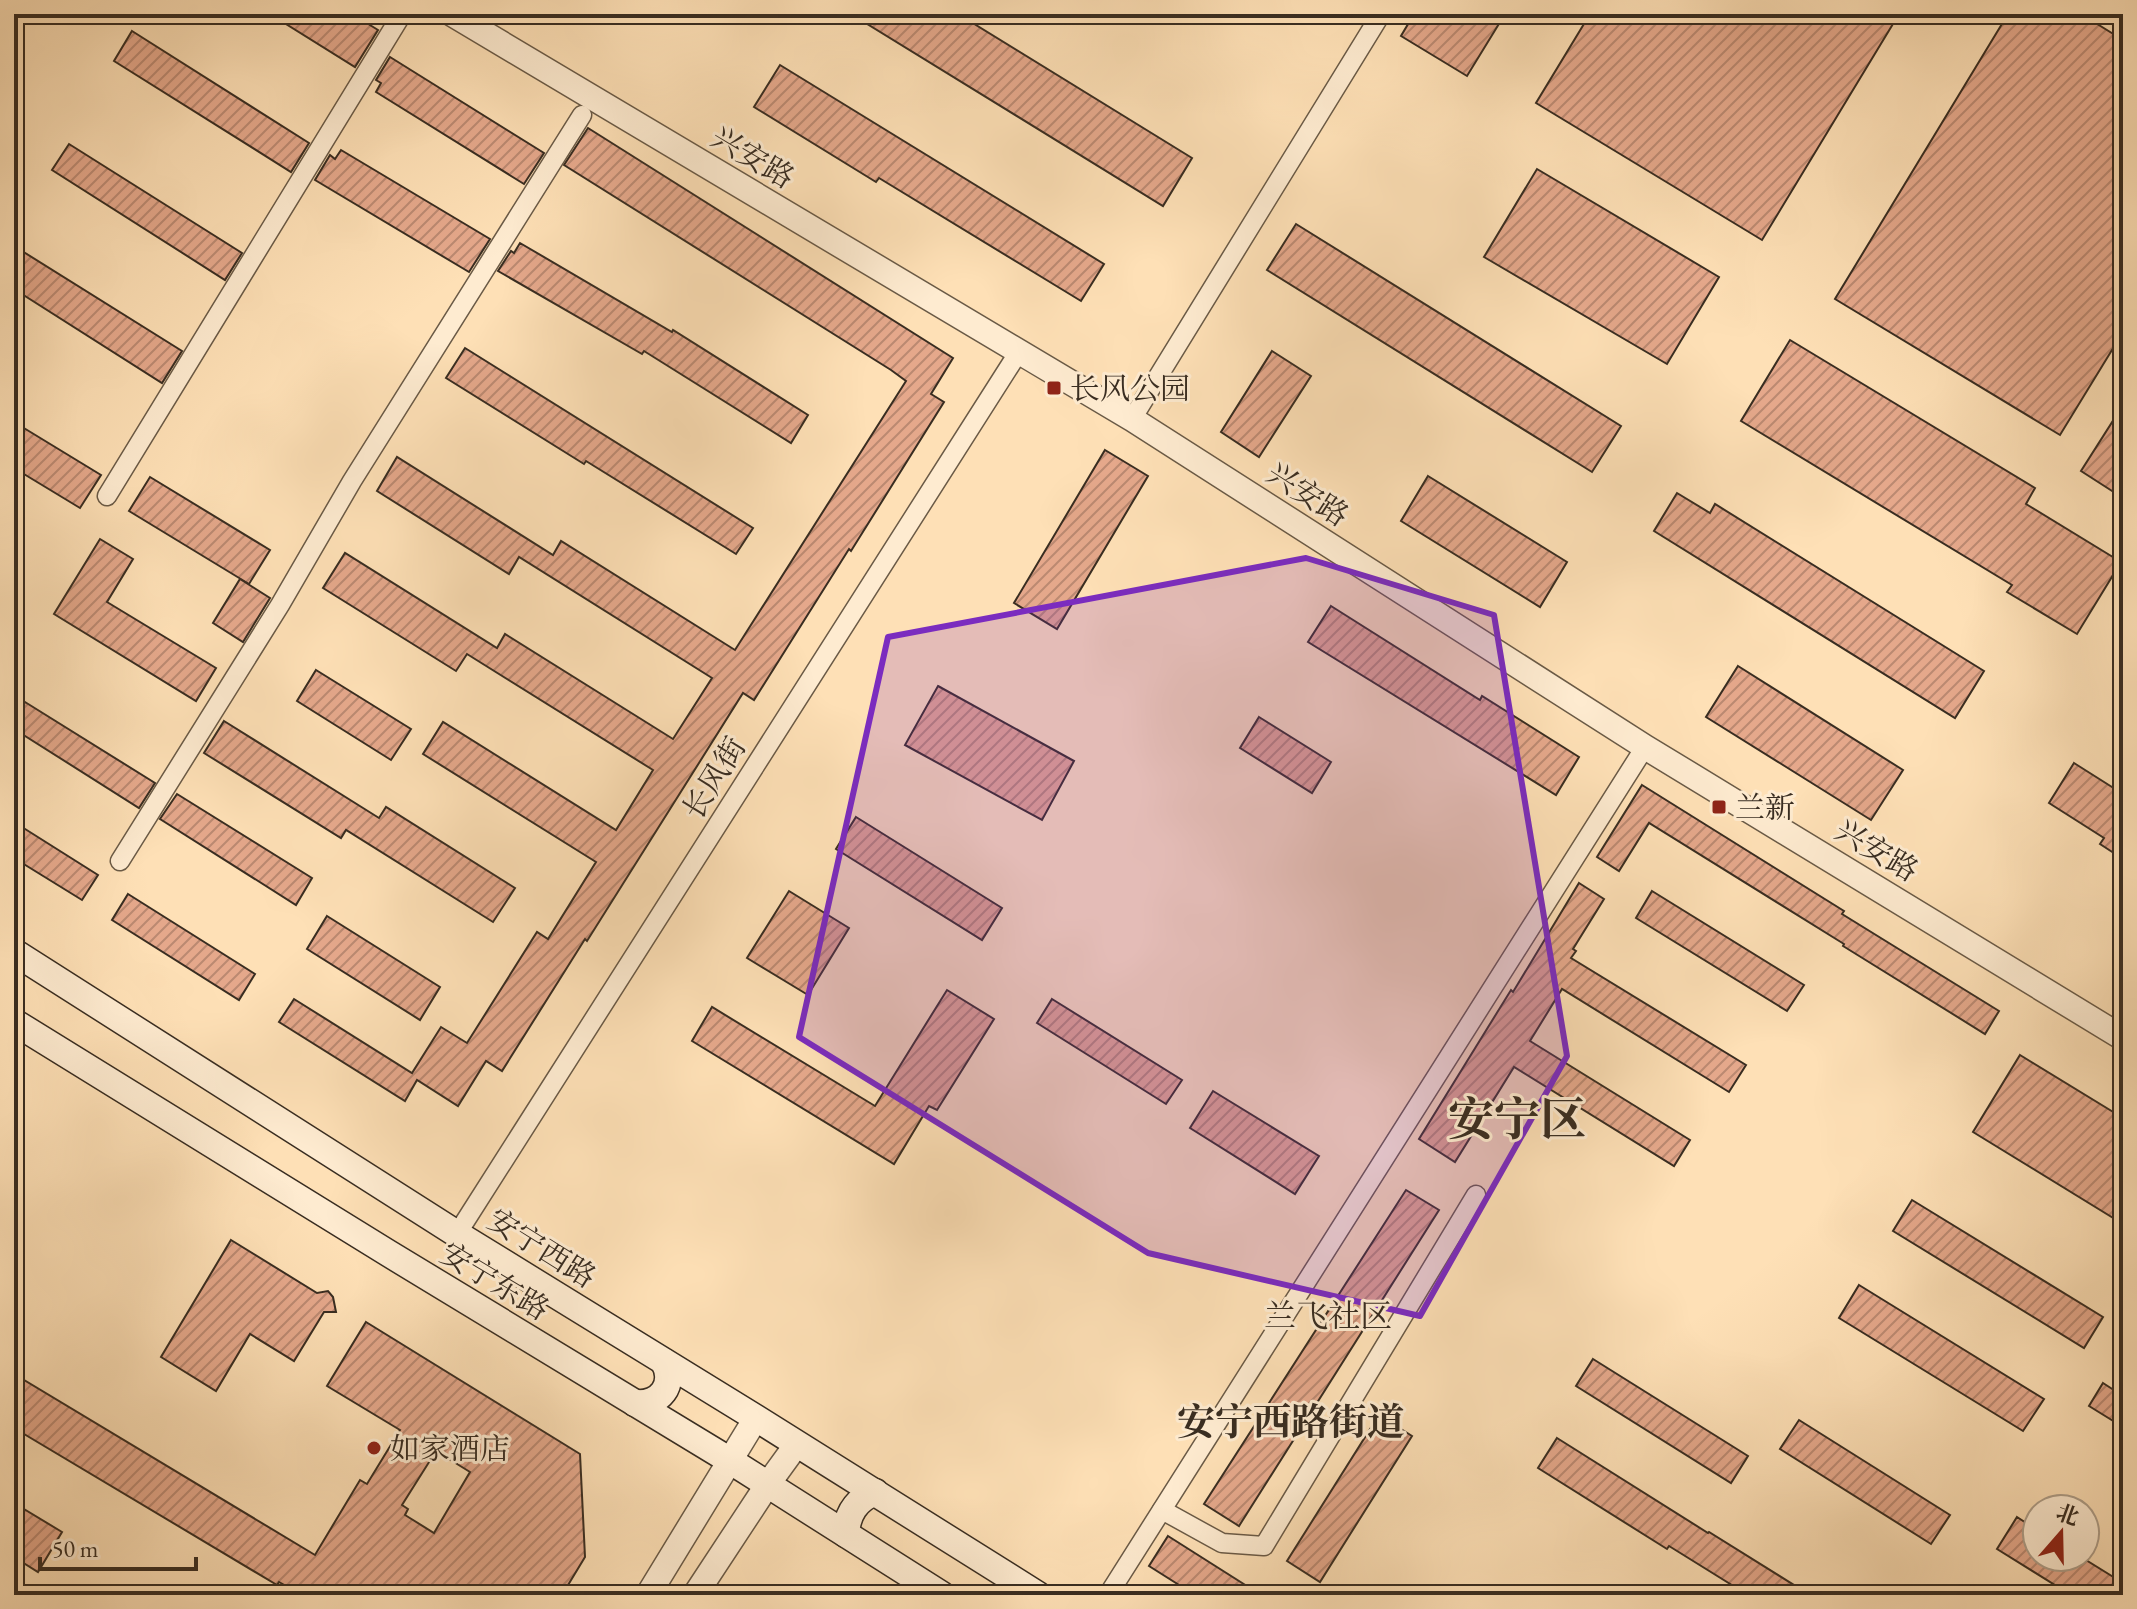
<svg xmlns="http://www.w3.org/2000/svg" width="2137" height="1609" font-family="'EB Garamond','Noto Serif SC',serif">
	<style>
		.building { fill: url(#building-hatch); stroke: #392d21; stroke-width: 2; fill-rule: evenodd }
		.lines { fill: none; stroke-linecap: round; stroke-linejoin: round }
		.minor-casing { stroke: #6a5a46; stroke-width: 21 }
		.tertiary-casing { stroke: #6a5a46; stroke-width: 27 }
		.secondary-casing { stroke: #392d21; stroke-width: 29 }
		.minor { stroke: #feebd0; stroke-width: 18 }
		.tertiary { stroke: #feebd0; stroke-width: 24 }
		.secondary { stroke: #feebd0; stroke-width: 26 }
		.marked { fill: #7b2cbf; fill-opacity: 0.2; stroke: #7b2cbf; stroke-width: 6; stroke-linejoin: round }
		.poi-dot { fill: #8f2418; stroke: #feebd0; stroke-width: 3 }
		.labels { text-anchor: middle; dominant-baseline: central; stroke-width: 6; stroke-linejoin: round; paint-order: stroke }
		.street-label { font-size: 30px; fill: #392d21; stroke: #feebd0 }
		.poi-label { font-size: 30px; fill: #392d21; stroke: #feebd0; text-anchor: start }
		.neighbourhood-label { font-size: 32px; fill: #392d21; stroke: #feebd0 }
		.district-label { font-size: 38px; font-weight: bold; fill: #392d21; stroke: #feebd0 }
		.town-label { font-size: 46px; font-weight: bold; fill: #392d21; stroke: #feebd0 }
	</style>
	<defs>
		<pattern id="building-hatch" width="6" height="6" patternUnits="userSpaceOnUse" patternTransform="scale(2)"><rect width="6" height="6" fill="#e5a88b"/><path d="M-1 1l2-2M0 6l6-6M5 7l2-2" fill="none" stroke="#bb8971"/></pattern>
	</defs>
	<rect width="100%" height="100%" fill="#fee0b6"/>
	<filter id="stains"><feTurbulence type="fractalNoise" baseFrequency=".0025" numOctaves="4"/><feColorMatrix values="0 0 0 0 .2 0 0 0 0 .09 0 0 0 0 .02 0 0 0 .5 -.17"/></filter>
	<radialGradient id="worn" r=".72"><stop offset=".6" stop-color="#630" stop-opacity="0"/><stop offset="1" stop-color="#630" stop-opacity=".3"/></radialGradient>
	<!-- building -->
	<g class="building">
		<path d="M270,14H352L378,30L355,67Z"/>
		<path d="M851,14H958L1192,158L1163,206Z"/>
		<path d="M1414,14H1505L1467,76L1401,36Z"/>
		<path d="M1590,14H1899L1762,240L1536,103Z"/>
		<path d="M2008,14H2081L2123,40V332L2060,435L1835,299Z"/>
		<path d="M132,31L309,143L291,172L114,61Z"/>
		<path d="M390,57L544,153L524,184L376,92L381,83L376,80Z"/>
		<path d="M780,65L1104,264L1081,301L879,178L876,182L754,107Z"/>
		<path d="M588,128L953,358L931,394L944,402L851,551L849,549L754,700L743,693L587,941L585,939L502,1071L486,1061L458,1106L417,1080L405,1101L279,1022L294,999L412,1073L441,1027L467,1043L537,932L548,939L596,862L423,754L443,722L616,830L653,770L467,654L456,671L323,588L345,553L497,648L505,634L673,739L712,678L519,557L509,574L377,491L397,457L553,555L561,541L735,650L906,381L891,370L564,165Z"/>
		<path d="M69,144L242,253L225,280L52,170Z"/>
		<path d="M341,150L490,239L469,272L315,180L330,155L335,159Z"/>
		<path d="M1537,169L1719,277L1667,364L1484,257Z"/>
		<path d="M1296,224L1621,426L1592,472L1267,270Z"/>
		<path d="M520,243L672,332L673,330L808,415L791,443L644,351L642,354L498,271L511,251L514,253Z"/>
		<path d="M14,246L182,351L162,383L14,289Z"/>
		<path d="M1790,340L2035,488L2026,504L2121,562L2077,634L2007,592L2012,585L1741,421Z"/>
		<path d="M465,348L753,528L736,554L586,461L584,464L446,378Z"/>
		<path d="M1272,351L1311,376L1259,457L1221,432Z"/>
		<path d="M2123,405V498L2081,471Z"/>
		<path d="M14,422L101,475L80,508L14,468Z"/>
		<path d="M1105,450L1148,476L1057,629L1014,603Z"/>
		<path d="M1428,476L1567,562L1540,607L1401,521Z"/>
		<path d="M150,477L270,550L249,584L129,511Z"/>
		<path d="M1677,493L1710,513L1715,504L1984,671L1955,718L1654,531Z"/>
		<path d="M100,539L133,559L107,602L216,668L196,701L54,614Z"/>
		<path d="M240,579L270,598L243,642L213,623Z"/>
		<path d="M1331,606L1480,700L1482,696L1579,757L1556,795L1308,642Z"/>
		<path d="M1738,666L1903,770L1871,820L1706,717Z"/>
		<path d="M316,670L411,729L391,760L297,701Z"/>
		<path d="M938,686L1074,761L1042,820L905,745Z"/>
		<path d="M25,702L155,783L139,808L14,729V720Z"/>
		<path d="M1259,717L1331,762L1312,793L1240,748Z"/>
		<path d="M224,721L379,818L386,807L515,888L493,922L346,830L341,838L204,753Z"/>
		<path d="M2074,763L2123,794V859L2100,844L2104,838L2049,803Z"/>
		<path d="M1642,785L1844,911L1842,914L1999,1011L1985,1034L1843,946L1844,944L1649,823L1619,871L1597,857Z"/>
		<path d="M177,794L312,878L296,905L160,819Z"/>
		<path d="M856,817L1002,908L982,940L836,849Z"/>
		<path d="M14,822L98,875L82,900L14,858Z"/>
		<path d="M1579,883L1604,899L1573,949L1576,951L1571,958L1746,1065L1729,1092L1562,989L1530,1041L1690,1140L1674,1166L1514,1067L1455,1162L1419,1139L1511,990L1513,992Z"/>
		<path d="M789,891L849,928L808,995L747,958Z"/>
		<path d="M1652,891L1804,985L1787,1011L1636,918Z"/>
		<path d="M128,894L255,974L239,1000L112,920Z"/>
		<path d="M327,916L440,987L420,1020L307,949Z"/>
		<path d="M947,990L994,1019L937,1110L929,1106L894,1164L692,1041L712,1007L875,1106Z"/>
		<path d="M1052,999L1182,1080L1166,1104L1037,1023Z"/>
		<path d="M2020,1055L2123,1118V1224L1973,1132Z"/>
		<path d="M1213,1091L1319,1156L1295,1194L1190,1128Z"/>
		<path d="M1406,1190L1439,1210L1239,1526L1204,1504Z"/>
		<path d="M1912,1200L2103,1317L2084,1348L1893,1231Z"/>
		<path d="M231,1240L317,1293L328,1291L333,1297L336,1312H324L294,1361L250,1334L216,1391L161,1357Z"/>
		<path d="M1859,1285L2044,1399L2023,1431L1839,1318Z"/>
		<path d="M366,1322L580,1454L585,1557L562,1595H302L279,1582L277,1585L14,1428V1374L315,1555L360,1480L367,1484L400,1430L327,1386ZM436,1451L470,1472L434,1533L405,1515L408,1509L402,1505Z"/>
		<path d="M1593,1359L1748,1456L1731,1483L1576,1386Z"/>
		<path d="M2103,1383L2123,1396V1427L2089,1406Z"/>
		<path d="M1379,1415L1412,1436L1320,1582L1287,1561Z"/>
		<path d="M1799,1420L1950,1515L1931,1544L1780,1449Z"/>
		<path d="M1557,1438L1708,1533L1709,1532L1810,1595H1748L1669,1546L1667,1549L1538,1468Z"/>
		<path d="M14,1503L62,1532L38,1572L14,1557Z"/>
		<path d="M2017,1517L2037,1530V1557H2081L2123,1583V1595H2071L1997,1549Z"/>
		<path d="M1168,1536L1261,1595H1195L1149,1566Z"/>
	</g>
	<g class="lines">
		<defs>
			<g id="minor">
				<path d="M1132,419L1381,14"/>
				<path d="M107,496L402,14"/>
				<path d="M120,861L280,605L352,481L582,115"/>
				<path d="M457,1234L1018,353"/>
				<path d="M1162,1510L1222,1543L1264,1546L1476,1195"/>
				<path d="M1108,1595L1645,747"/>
			</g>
			<g id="tertiary">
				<path d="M452,14L1132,419L1645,747L2123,1038"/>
				<path d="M648,1595L756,1418"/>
				<path d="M695,1595L768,1484L797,1444"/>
			</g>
			<g id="secondary">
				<path d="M14,952L457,1234L756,1418L1038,1595"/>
				<path d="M14,1022L388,1253L729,1460L942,1595"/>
				<path d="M635,1403C660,1405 676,1385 664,1362"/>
				<path d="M846,1534C847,1514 856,1500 875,1492"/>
			</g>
		</defs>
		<!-- minor casing -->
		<use href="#minor" class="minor-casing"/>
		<!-- tertiary casing -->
		<use href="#tertiary" class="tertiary-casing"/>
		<!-- secondary casing -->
		<use href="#secondary" class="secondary-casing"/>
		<!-- minor -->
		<use href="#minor" class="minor"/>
		<!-- tertiary -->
		<use href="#tertiary" class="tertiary"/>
		<!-- secondary -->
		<use href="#secondary" class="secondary"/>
	</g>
	<!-- marked area -->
	<path class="marked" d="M1306,558L1494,615L1567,1056L1420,1316L1148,1253L799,1037L888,637Z"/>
	<!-- markers -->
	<g class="poi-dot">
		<rect x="1046" y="380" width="16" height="16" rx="4"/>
		<rect x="1711" y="799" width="16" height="16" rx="4"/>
		<circle cx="374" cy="1448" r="8"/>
	</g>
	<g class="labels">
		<!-- street labels -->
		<g class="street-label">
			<text transform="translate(753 157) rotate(31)">兴安路</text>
			<text transform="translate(1308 494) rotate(33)">兴安路</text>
			<text transform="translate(714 778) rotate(-58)">长风街</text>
			<text transform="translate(1877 850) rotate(31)">兴安路</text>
			<text transform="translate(542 1248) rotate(32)">安宁西路</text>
			<text transform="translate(495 1281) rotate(31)">安宁东路</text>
		</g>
		<!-- poi labels -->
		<g class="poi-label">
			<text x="1070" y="388">长风公园</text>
			<text x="1735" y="807">兰新</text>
			<text x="390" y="1448">如家酒店</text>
		</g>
		<!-- neighbourhood labels -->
		<g class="neighbourhood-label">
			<text x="1328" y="1316">兰飞社区</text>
		</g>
		<!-- district labels -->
		<g class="district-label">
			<text x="1291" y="1421">安宁西路街道</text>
		</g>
		<!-- town labels -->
		<g class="town-label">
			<text x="1517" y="1119">安宁区</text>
		</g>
	</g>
	<!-- margin -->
	<rect width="2137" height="1609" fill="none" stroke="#fee0b6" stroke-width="48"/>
	<rect x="16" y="16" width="2105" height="1577" fill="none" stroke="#392d21" stroke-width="4"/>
	<rect x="24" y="24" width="2089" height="1561" fill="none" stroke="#392d21" stroke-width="2"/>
	<!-- north arrow -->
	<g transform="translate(2061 1533) rotate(20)"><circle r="38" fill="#feebd0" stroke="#af9f8a" stroke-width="2"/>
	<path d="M0-6L14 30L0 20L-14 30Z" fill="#8f2418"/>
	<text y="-12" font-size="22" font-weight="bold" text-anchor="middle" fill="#392d21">北</text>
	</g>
	<!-- scale -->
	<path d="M40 1557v12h156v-12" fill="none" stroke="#392d21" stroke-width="4"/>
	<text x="52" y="1557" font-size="24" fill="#392d21" stroke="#feebd0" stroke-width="6" paint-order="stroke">50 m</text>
	<rect width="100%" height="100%" filter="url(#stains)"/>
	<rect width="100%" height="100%" fill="url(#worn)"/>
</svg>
